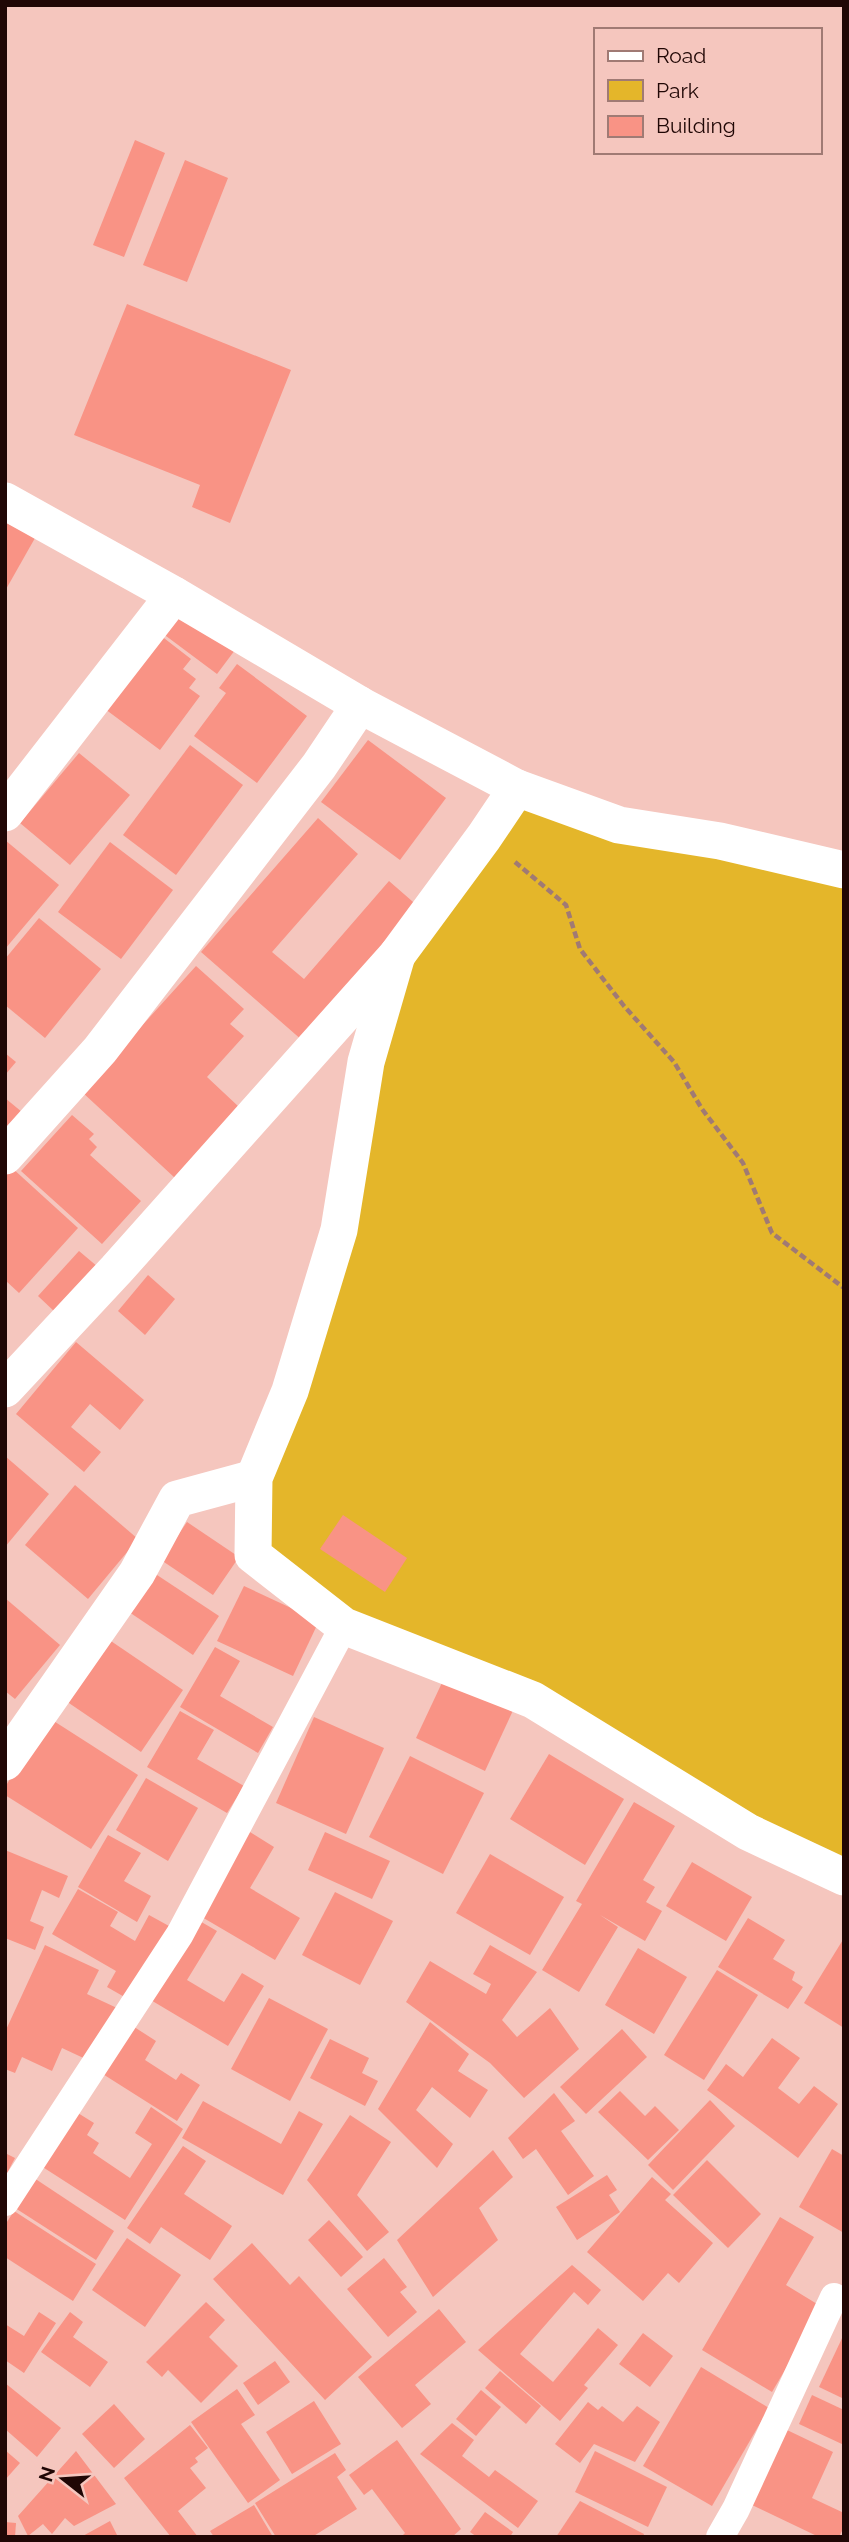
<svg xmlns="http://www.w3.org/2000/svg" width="849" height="2542" font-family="Raleway,sans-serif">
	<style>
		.green { fill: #e4b62a }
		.building { fill: #f99385 }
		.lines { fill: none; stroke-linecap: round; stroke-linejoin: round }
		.path { stroke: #a07a74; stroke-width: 4.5; stroke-dasharray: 7 3.5; stroke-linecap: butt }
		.pedestrian { stroke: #fff; stroke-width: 28 }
		.minor { stroke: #fff; stroke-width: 37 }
	</style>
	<rect width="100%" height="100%" fill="#f5c6be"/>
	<!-- green -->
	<path class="green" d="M517,788L844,870V1877L533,1700L344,1626L253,1555L397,955Z"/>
	<!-- building -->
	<g class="building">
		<path d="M135,140L165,153L124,257L93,245Z"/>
		<path d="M185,160L228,178L187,282L143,265Z"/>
		<path d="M127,304L291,370L230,523L192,507L200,485L74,435Z"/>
		<path d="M5,522L35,538L5,591Z"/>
		<path d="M183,605L238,646L217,674L162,633Z"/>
		<path d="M160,635L191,659L183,669L196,679L189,688L200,696L160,750L105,709Z"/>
		<path d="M237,664L307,716L257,783L194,736L226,693L219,688Z"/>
		<path d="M368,740L446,798L400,860L321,802Z"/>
		<path d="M190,745L243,785L176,875L123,835Z"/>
		<path d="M79,753L130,795L70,865L20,823Z"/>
		<path d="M318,818L358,854L272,952L304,979L389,881L420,908L303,1041L201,952Z"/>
		<path d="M5,840L59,885L5,949Z"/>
		<path d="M110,842L173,890L121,959L58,912Z"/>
		<path d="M39,918L101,969L45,1038L5,1005V959Z"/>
		<path d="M196,966L244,1009L230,1024L244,1036L207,1077L239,1107L175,1178L82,1092Z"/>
		<path d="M5,1053L16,1062L5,1075Z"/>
		<path d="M5,1098L28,1117L5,1146Z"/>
		<path d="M72,1115L94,1134L89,1139L97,1147L90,1155L141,1201L102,1244L21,1171Z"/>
		<path d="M11,1167L78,1228L19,1293L5,1280V1173Z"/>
		<path d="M79,1251L98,1267L56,1313L38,1296Z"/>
		<path d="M148,1275L175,1299L145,1335L118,1311Z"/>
		<path d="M76,1342L144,1400L120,1430L90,1404L71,1427L101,1452L84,1472L16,1414Z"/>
		<path d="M5,1456L49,1494L5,1547Z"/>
		<path d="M75,1485L138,1539L88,1599L25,1545Z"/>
		<path d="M343,1515L407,1558L385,1592L320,1549Z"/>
		<path d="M187,1522L239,1557L213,1595L161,1560Z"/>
		<path d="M154,1573L219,1616L193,1655L129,1612Z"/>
		<path d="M244,1586L319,1621L293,1676L217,1641Z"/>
		<path d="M5,1598L60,1645L15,1699L5,1691Z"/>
		<path d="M105,1637L183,1690L141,1752L63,1699Z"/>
		<path d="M215,1647L240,1661L220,1696L273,1727L258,1753L180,1707Z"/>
		<path d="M447,1672L516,1704L485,1771L416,1738Z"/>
		<path d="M180,1711L214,1730L197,1759L244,1786L227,1813L147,1767Z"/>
		<path d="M314,1717L384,1748L346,1834L276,1803Z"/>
		<path d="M49,1718L138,1775L91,1849L5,1795V1787Z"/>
		<path d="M549,1754L624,1799L585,1865L510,1819Z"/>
		<path d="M410,1756L484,1793L443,1874L369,1837Z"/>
		<path d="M146,1778L198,1808L168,1861L116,1830Z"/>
		<path d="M634,1802L675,1826L643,1880L655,1887L646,1902L662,1911L645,1941L600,1915L618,1927L579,1992L542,1970L582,1904L576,1901Z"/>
		<path d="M245,1829L274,1847L250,1888L300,1918L275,1960L195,1913Z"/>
		<path d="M325,1832L390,1861L372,1899L308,1870Z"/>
		<path d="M108,1835L141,1853L124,1881L151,1896L137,1922L78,1887Z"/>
		<path d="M5,1850L68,1876L59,1898L42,1890L30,1921L44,1927L35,1950L5,1938Z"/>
		<path d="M490,1854L564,1897L530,1955L456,1913Z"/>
		<path d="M692,1862L752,1897L726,1941L666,1906Z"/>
		<path d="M78,1889L118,1912L110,1926L135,1941L149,1915L169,1926L128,1999L107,1987L116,1971L52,1934Z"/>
		<path d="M335,1892L393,1921L360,1985L302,1955Z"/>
		<path d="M191,1916L217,1931L187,1980L224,2002L242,1973L264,1986L228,2046L144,1996Z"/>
		<path d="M748,1918L785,1940L773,1959L795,1972L792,1980L803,1987L788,2009L718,1967Z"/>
		<path d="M844,1938V2028L804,2003Z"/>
		<path d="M45,1945L99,1970L87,1994L117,2008L92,2062L62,2048L52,2071L22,2057L15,2073L5,2069V2032Z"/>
		<path d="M490,1945L537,1972L502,2020L517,2037L550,2008L579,2049L524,2098L490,2063L406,2002L430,1961L486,1994L491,1984L473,1974Z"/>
		<path d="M638,1948L687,1977L654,2034L605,2005Z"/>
		<path d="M717,1970L758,1995L704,2080L664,2055Z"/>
		<path d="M269,1998L328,2029L290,2101L231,2069Z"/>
		<path d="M430,2022L469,2054L458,2071L488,2090L470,2118L432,2087L416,2110L453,2144L437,2168L378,2109Z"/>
		<path d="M128,2023L156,2041L145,2060L176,2080L181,2073L200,2085L177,2121L98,2071Z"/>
		<path d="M622,2029L647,2057L586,2114L560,2087Z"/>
		<path d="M772,2038L800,2058L778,2088L799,2104L814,2086L838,2104L798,2158L707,2090L726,2064L743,2077Z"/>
		<path d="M330,2039L369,2058L362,2073L378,2081L365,2106L310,2078Z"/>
		<path d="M620,2091L645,2116L655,2106L679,2130L648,2160L598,2112Z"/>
		<path d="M554,2093L575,2121L561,2131L594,2176L568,2195L536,2149L523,2159L508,2138Z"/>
		<path d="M710,2100L735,2126L673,2190L648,2165Z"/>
		<path d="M203,2101L281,2144L299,2111L323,2124L283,2195L182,2138Z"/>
		<path d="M151,2107L183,2129L125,2220L38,2164L73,2110L94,2123L87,2135L99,2143L93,2153L130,2178L152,2144L135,2133Z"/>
		<path d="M350,2115L391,2142L357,2195L389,2232L367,2251L307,2180Z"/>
		<path d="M183,2146L206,2161L184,2194L232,2226L210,2260L161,2227L150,2244L127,2228Z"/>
		<path d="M832,2149L844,2156V2233L799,2207Z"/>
		<path d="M493,2150L513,2177L479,2208L498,2240L433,2297L397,2240Z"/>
		<path d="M5,2153L15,2158L5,2177Z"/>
		<path d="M707,2160L761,2214L728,2248L673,2195Z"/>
		<path d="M607,2175L617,2190L609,2195L620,2212L577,2240L556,2207Z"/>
		<path d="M31,2176L114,2231L96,2260L12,2206Z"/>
		<path d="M652,2177L671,2194L665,2200L713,2243L679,2283L668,2273L643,2301L587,2252Z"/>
		<path d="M14,2211L96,2264L73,2301L5,2257V2225Z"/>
		<path d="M780,2217L814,2237L786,2285L822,2307L772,2392L702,2350Z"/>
		<path d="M329,2220L363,2257L341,2277L308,2240Z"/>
		<path d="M127,2238L181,2275L145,2327L92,2290Z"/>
		<path d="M252,2243L290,2285L299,2276L372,2357L325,2400L213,2279Z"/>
		<path d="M384,2258L407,2287L400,2292L417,2312L388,2337L347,2289Z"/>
		<path d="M572,2265L601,2290L588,2305L574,2292L520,2354L553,2382L598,2328L618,2345L584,2385L588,2388L560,2421L478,2350Z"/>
		<path d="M206,2302L225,2320L209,2337L238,2366L201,2403L168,2370L162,2377L146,2362Z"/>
		<path d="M439,2309L466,2342L415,2385L431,2404L402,2428L358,2377Z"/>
		<path d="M39,2312L56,2323L24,2373L5,2360V2324L24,2336Z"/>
		<path d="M70,2312L83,2322L73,2337L108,2362L90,2387L41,2352Z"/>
		<path d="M643,2333L673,2356L650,2387L619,2364Z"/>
		<path d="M844,2334V2394L842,2398L819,2387Z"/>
		<path d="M275,2361L290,2382L258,2405L243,2383Z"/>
		<path d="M701,2367L769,2408L712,2506L643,2466Z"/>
		<path d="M500,2371L541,2406L526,2424L485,2388Z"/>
		<path d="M5,2383L61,2428L37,2457L5,2429Z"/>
		<path d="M237,2389L255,2415L241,2424L280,2480L248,2503L191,2422Z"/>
		<path d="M481,2390L501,2407L476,2436L456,2419Z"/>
		<path d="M812,2395L844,2410V2445L799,2424Z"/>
		<path d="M314,2401L341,2444L292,2474L266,2432Z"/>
		<path d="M588,2402L598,2410L602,2406L623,2422L637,2406L660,2422L635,2462L594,2444L580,2463L555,2444Z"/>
		<path d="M114,2404L145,2439L114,2468L82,2434Z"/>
		<path d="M452,2423L474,2440L462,2456L489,2477L495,2470L538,2501L518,2528L420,2454Z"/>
		<path d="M190,2425L208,2448L195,2458L198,2462L190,2468L206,2488L178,2511L198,2537H171L124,2478Z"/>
		<path d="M787,2430L833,2452L812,2498L844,2513V2527L839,2537H819L752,2505Z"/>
		<path d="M397,2440L461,2529L452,2537H401L405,2533L372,2489L364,2495L349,2475Z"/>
		<path d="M5,2450L20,2463L5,2480Z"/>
		<path d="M76,2451L116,2504L74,2526L65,2518L52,2534L43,2524L28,2536L18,2516Z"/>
		<path d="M595,2451L667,2487L648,2527L575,2492Z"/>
		<path d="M335,2453L346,2470L337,2477L357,2509L312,2537H276L255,2503Z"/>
		<path d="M580,2501L644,2534L643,2537H556Z"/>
		<path d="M254,2505L273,2537H214L210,2531Z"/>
		<path d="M485,2512L513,2532L510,2537H477L470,2532Z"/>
		<path d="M110,2521L118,2537H81Z"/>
		<path d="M5,2522L16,2523L15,2537H5Z"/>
	</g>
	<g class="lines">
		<!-- path -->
		<path class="path" d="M515,862L566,905L580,949L624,1006L674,1062L702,1109L743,1163L772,1233L844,1288"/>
		<!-- pedestrian -->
		<g class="pedestrian">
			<path d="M5,2202L180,1934L344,1626"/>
			<path d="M720,2537L736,2509L834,2297"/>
		</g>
		<!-- minor -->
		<g class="minor">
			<path d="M5,501L174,595L360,705L517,788L619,825L720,841L844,870"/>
			<path d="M5,813L174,595"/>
			<path d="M397,955L366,1062L339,1230L290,1391L254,1478L253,1555L344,1626L533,1700L748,1832L844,1877"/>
			<path d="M5,1156L100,1050L319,766L360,705"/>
			<path d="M5,1389L116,1270L397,955L484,837L517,788"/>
			<path d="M5,1762L137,1573L177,1499L254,1478"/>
		</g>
	</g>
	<!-- border -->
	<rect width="849" height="2542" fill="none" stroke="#200705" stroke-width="14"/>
	<!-- legend -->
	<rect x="594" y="28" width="228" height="126" fill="#f5c6be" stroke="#a07a74" stroke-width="2"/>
	<rect x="608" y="51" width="35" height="10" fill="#ffffff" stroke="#a07a74" stroke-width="2"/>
	<text x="656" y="63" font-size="21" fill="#200705">Road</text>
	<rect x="608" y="80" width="35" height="21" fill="#e4b62a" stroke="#a07a74" stroke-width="2"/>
	<text x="656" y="98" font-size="21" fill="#200705">Park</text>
	<rect x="608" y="116" width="35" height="21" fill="#f99385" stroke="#a07a74" stroke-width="2"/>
	<text x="656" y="133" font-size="21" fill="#200705">Building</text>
	<!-- north arrow -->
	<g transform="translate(63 2479) rotate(287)" stroke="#f5c6be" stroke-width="5" paint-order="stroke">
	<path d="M0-5L12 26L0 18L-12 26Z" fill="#200705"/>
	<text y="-10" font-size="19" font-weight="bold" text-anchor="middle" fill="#200705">N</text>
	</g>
</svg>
